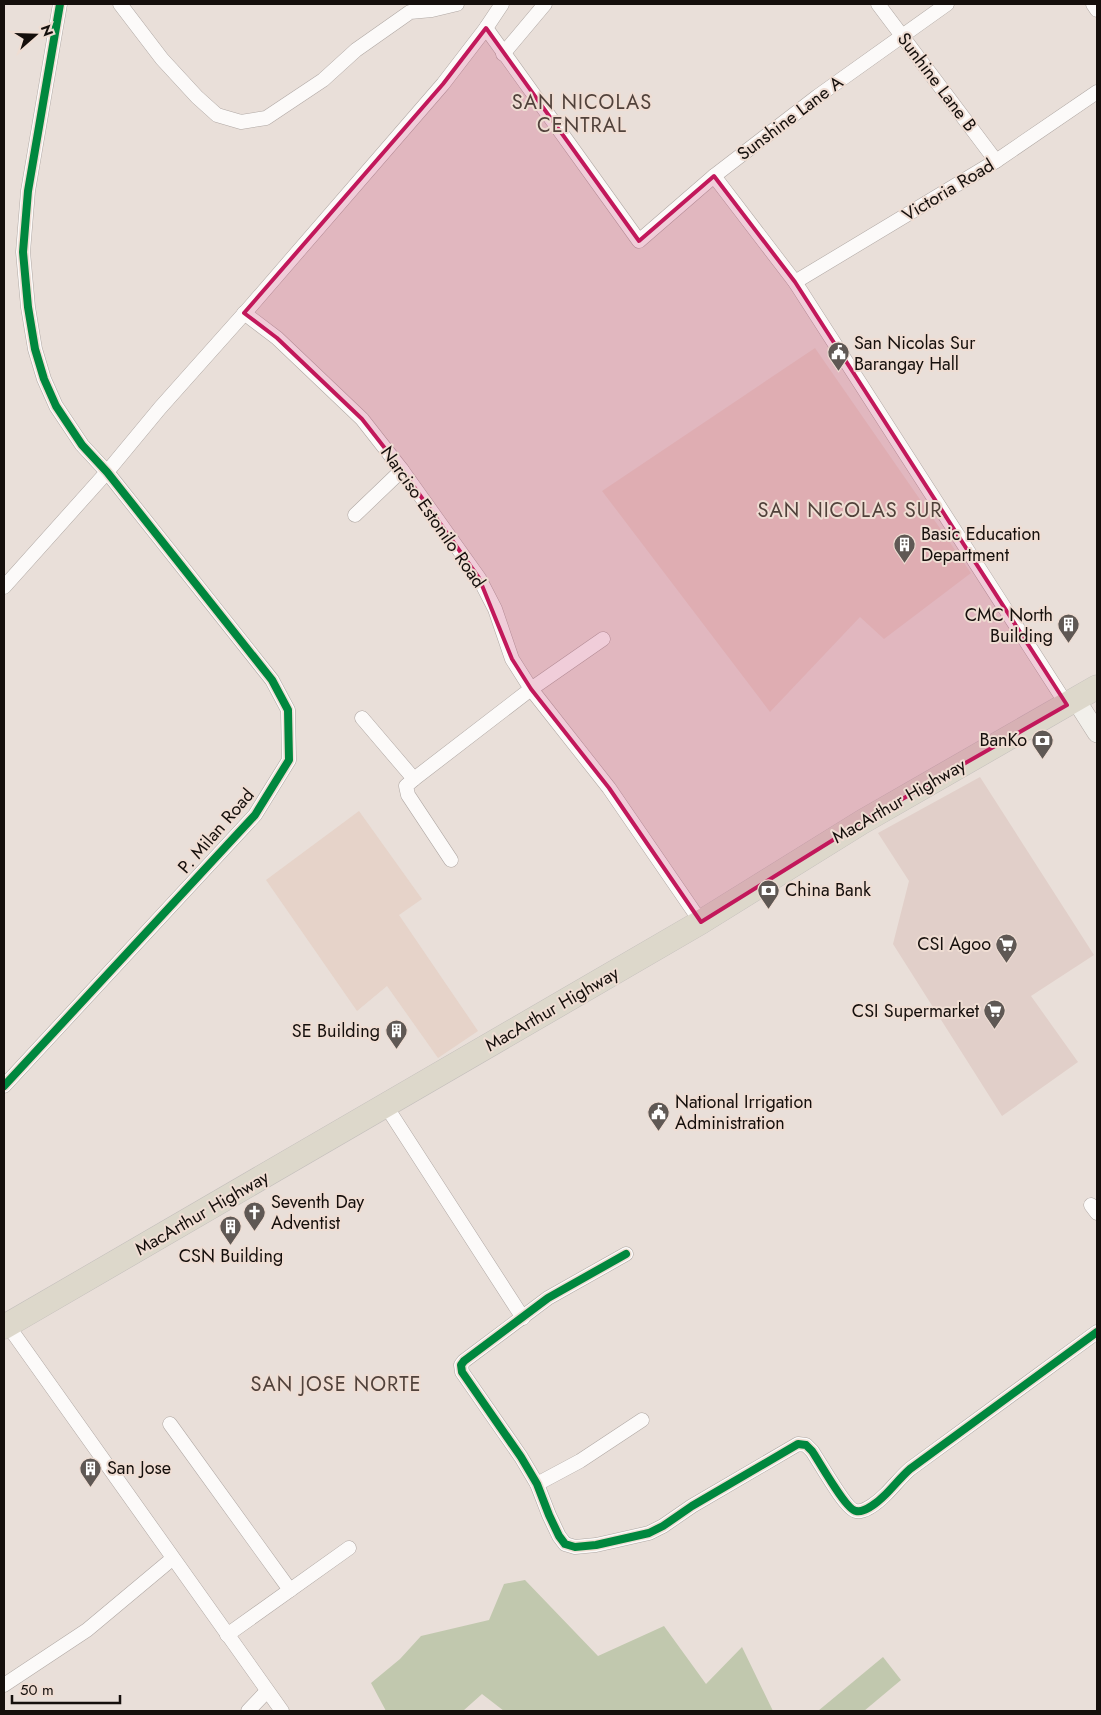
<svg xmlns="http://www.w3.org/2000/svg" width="1101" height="1715" font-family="Jost,sans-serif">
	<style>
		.commercial { fill: #e1cfc9 }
		.built { fill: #e6d3c9 }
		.green { fill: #c1c8ae }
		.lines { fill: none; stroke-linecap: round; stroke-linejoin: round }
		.street-casing { stroke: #b0a8a4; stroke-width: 15 }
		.secondary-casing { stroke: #b0a8a4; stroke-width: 20 }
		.highway-casing { stroke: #c4bfbc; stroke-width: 25 }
		.street { stroke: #fcfaf9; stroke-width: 14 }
		.secondary { stroke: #f2f0eb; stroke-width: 19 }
		.highway { stroke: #ddd8cb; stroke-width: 24 }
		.cycleway-casing { stroke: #efddd3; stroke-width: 11 }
		.cycleway { stroke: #00873e; stroke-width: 8 }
		.marked { fill: #c2185b; fill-opacity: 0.2; stroke: #c2185b; stroke-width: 4; stroke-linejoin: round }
		.labels { text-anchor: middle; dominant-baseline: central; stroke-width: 4; stroke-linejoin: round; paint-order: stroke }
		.street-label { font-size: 18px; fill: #150f0c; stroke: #efddd3 }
		.poi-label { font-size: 18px; fill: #150f0c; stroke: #efddd3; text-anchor: start }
		.quarter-label { font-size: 20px; letter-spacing: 1px; fill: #51423b; stroke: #efddd3 }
	</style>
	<rect width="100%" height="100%" fill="#e9dfd9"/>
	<!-- commercial -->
	<path class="commercial" d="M980,777L1094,955L1031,996L1078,1062L1002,1116L893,944L909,881L878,833Z"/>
	<!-- built -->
	<g class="built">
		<path d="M815,348L971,573L884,639L860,617L770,712L602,491Z"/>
		<path d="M359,811L422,899L399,915L478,1031L438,1058L387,986L357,1011L266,880Z"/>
	</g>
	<!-- green -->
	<g class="green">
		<path d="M525,1580L598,1656L664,1626L706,1684L742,1647L773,1711H504L482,1694L463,1711H386L371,1683L400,1659L421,1636L489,1620L504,1584Z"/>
		<path d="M883,1657L901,1680L864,1711H818Z"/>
	</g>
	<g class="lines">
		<defs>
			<g id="street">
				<path d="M120,4L162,59L197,97L217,115L241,122L266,118L323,80L356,50L410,12L432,10L457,4"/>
				<path d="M878,4L996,161"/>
				<path d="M1093,4L1097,10"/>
				<path d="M486,28L639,241L714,176L818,96L947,4"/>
				<path d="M503,54L545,4"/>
				<path d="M714,176L795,282L1067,705"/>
				<path d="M795,282L996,161L1097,92"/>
				<path d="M244,313L277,338L362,419L402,470L479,578L495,609L512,659L531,689L609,788L701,922"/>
				<path d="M355,515L402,470"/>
				<path d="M4,587L107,472L160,408L250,307L443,84L486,28L502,4"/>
				<path d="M362,718L414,779L531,689L603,639"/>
				<path d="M414,779L406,786L408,795L451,860"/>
				<path d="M4,1086L255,815L289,760L288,710L272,680L107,472L82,445L56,406L44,379L35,349L28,307L23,252L28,191L60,4"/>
				<path d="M386,1106L523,1318"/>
				<path d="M1091,1205L1097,1213"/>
				<path d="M626,1254L548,1298L464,1361L461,1365L462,1372L521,1457L537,1484L549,1515L559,1536L565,1544L575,1547L596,1545L649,1533L663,1526L692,1506L798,1444L806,1445L812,1451C819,1461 846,1510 856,1511C865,1513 879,1501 886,1494C894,1486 901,1477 910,1469L1097,1332"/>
				<path d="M4,1320L282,1711"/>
				<path d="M170,1424L290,1590"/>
				<path d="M537,1484L580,1461L642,1420"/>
				<path d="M227,1635L349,1548"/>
				<path d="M4,1685L87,1630L172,1559"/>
				<path d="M248,1711L267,1691"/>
			</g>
			<path id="secondary" d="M1076,700L1097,733"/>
			<path id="highway" d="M4,1327L701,922L862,822L1097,687"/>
		</defs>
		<!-- street casing -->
		<use href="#street" class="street-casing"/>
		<!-- secondary casing -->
		<use href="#secondary" class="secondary-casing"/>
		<!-- highway casing -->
		<use href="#highway" class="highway-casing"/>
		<!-- street -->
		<use href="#street" class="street"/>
		<!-- secondary -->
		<use href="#secondary" class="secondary"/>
		<!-- highway -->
		<use href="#highway" class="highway"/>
		<defs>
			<g id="cycleway">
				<path d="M4,1086L255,815L289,760L288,710L272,680L107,472L82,445L56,406L44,379L35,349L28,307L23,252L28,191L60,4"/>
				<path d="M626,1254L548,1298L464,1361L461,1365L462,1372L521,1457L537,1484L549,1515L559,1536L565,1544L575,1547L596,1545L649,1533L663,1526L692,1506L798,1444L806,1445L812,1451C819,1461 846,1510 856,1511C865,1513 879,1501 886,1494C894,1486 901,1477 910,1469L1097,1332"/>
			</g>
		</defs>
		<!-- cycleway casing -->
		<use href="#cycleway" class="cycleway-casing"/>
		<!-- cycleway -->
		<use href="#cycleway" class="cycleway"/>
	</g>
	<!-- marked area -->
	<path class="marked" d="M486,28L639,241L714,176L795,282L1067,705L862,822L701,922L609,788L531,689L512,659L479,578L402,470L362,419L277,338L244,313L443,84Z"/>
	<!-- icons -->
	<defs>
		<symbol id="civic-pin" viewBox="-11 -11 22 30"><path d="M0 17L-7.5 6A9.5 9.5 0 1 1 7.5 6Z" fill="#5f5854" stroke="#efddd3"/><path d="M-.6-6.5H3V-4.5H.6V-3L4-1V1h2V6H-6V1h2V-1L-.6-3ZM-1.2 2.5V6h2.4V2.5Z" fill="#fff"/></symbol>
		<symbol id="building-pin" viewBox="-11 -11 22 30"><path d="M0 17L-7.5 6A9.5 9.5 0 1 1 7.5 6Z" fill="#5f5854" stroke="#efddd3"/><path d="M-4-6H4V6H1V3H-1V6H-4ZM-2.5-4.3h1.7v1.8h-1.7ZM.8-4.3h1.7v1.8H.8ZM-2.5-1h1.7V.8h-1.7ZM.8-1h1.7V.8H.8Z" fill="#fff"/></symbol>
		<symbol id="bank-pin" viewBox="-11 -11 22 30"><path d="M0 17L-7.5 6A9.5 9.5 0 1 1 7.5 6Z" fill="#5f5854" stroke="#efddd3"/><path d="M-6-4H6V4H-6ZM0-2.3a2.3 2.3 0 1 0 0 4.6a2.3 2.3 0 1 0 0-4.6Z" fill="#fff"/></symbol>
		<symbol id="supermarket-pin" viewBox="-11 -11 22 30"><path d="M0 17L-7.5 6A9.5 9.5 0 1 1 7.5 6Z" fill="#5f5854" stroke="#efddd3"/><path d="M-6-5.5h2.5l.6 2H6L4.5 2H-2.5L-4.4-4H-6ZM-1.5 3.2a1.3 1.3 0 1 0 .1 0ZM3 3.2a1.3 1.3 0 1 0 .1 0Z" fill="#fff"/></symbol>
		<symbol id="church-pin" viewBox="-11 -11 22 30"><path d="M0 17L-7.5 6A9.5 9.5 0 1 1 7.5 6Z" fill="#5f5854" stroke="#efddd3"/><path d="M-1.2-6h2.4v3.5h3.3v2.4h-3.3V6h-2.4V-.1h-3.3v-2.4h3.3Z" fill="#fff"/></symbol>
	</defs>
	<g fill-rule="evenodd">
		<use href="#civic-pin" x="826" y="340" width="25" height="34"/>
		<use href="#building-pin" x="892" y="532" width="25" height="34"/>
		<use href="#building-pin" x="1056" y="612" width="25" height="34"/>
		<use href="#bank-pin" x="1030" y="728" width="25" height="34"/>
		<use href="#bank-pin" x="756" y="878" width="25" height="34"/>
		<use href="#supermarket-pin" x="994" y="932" width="25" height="34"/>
		<use href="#supermarket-pin" x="982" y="998" width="25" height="34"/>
		<use href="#building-pin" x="384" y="1018" width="25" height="34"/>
		<use href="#civic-pin" x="646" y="1100" width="25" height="34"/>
		<use href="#church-pin" x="242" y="1200" width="25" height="34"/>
		<use href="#building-pin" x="218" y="1214" width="25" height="34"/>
		<use href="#building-pin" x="78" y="1456" width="25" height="34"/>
	</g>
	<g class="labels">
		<!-- street labels -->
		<g class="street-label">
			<text transform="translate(937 82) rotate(53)">Sunhine Lane B</text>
			<text transform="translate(790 118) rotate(-37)">Sunshine Lane A</text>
			<text transform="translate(948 190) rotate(-31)">Victoria Road</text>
			<text transform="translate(433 517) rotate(55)">Narciso Estonilo Road</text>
			<text transform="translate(899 801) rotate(-30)">MacArthur Highway</text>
			<text transform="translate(216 831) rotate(-49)">P. Milan Road</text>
			<text transform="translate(552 1009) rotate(-30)">MacArthur Highway</text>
			<text transform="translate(202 1213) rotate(-30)">MacArthur Highway</text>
		</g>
		<!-- poi labels -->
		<g class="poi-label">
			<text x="854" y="343">San Nicolas Sur<tspan x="854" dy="21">Barangay Hall</tspan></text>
			<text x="921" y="534">Basic Education<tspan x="921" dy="21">Department</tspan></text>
			<text x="1053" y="615" text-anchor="end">CMC North<tspan x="1053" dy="21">Building</tspan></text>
			<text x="1027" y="740" text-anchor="end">BanKo</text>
			<text x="785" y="890">China Bank</text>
			<text x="991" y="944" text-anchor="end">CSI Agoo</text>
			<text x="979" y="1011" text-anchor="end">CSI Supermarket</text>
			<text x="380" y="1031" text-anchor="end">SE Building</text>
			<text x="675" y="1102">National Irrigation<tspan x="675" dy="21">Administration</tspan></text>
			<text x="271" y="1202">Seventh Day<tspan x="271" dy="21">Adventist</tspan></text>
			<text x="231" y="1256" text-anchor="middle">CSN Building</text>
			<text x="107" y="1468">San Jose</text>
		</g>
		<!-- quarter labels -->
		<g class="quarter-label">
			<text x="582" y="102">SAN NICOLAS<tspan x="582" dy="23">CENTRAL</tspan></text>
			<text x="850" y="510">SAN NICOLAS SUR</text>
			<text x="336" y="1384">SAN JOSE NORTE</text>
		</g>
	</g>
	<!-- border -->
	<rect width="1101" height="1715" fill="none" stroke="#150f0c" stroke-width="10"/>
	<!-- north arrow -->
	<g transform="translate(35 35) rotate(70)" stroke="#efddd3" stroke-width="4" paint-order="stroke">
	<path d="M0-4L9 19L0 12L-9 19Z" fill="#150f0c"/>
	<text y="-8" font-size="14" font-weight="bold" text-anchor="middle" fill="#150f0c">N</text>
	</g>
	<!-- scale -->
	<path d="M12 1695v8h108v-8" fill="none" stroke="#150f0c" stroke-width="2.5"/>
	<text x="20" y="1695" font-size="15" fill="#150f0c" stroke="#efddd3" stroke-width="4" paint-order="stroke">50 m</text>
</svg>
